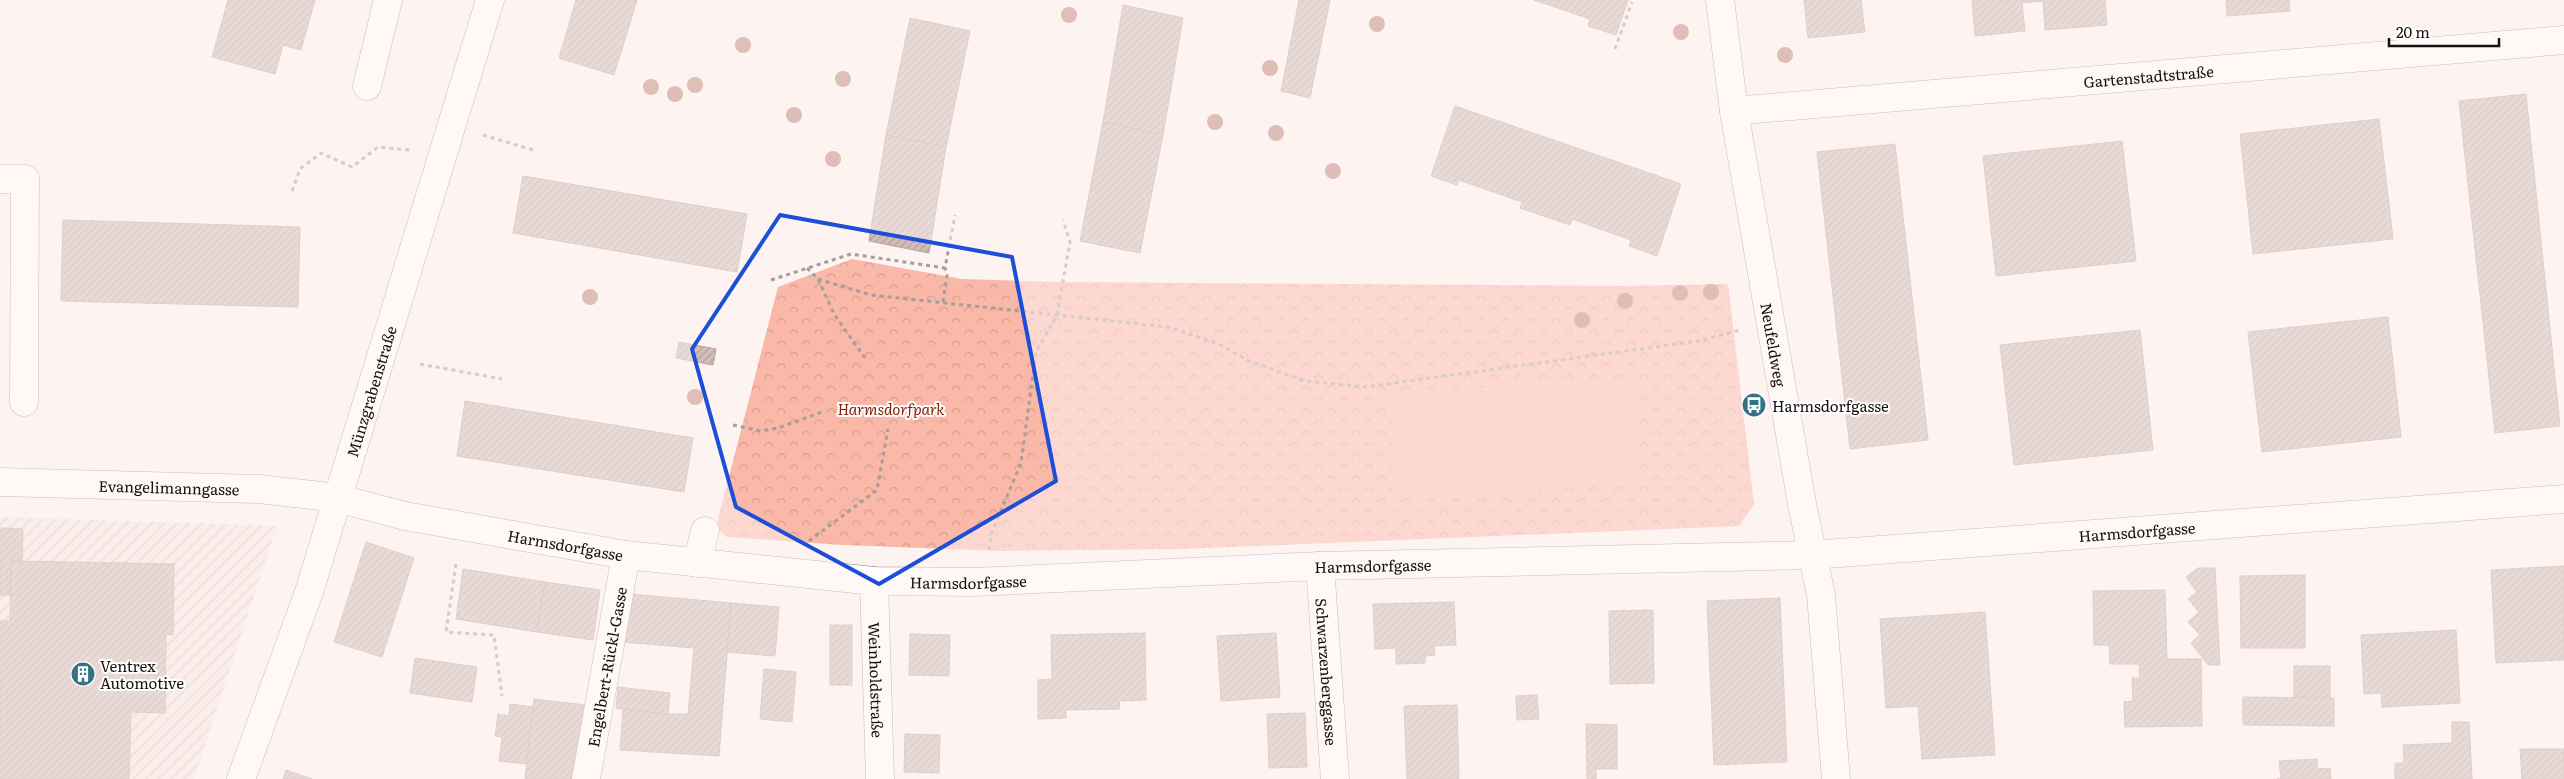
<svg xmlns="http://www.w3.org/2000/svg" width="2564" height="779" font-family="Literata,serif">
	<style>
		.industrial { fill: url(#industrial-furrows) }
		.forest { fill: url(#forest-crowns) }
		.pitch { fill: #fab8a9 }
		.building { fill: url(#building-hatch); stroke: #b9a39e }
		.lines { fill: none; stroke-linecap: round; stroke-linejoin: round }
		.minor-casing { stroke: #927e79; stroke-width: 29 }
		.major-casing { stroke: #927e79; stroke-width: 29 }
		.path { stroke: #a79e9c; stroke-width: 3; stroke-dasharray: 4 4; stroke-linecap: butt }
		.minor { stroke: #fff; stroke-width: 28 }
		.major { stroke: #fff; stroke-width: 28 }
		.tree { fill: #b97e70 }
		.marked { fill: none; stroke: #1d4ed8; stroke-width: 4; stroke-linejoin: round }
		.labels { text-anchor: middle; dominant-baseline: central; stroke-width: 4; stroke-linejoin: round; paint-order: stroke }
		.street-label { font-size: 15px; fill: #17100e; stroke: #fff }
		.poi-label { font-size: 15px; fill: #17100e; stroke: #fff; text-anchor: start }
		.park-label { font-size: 15px; font-style: italic; fill: #811f07; stroke: #fff }
	</style>
	<defs>
		<pattern id="industrial-furrows" width="10" height="10" patternUnits="userSpaceOnUse" patternTransform="scale(1.25)"><rect width="10" height="10" fill="#f8e6e1"/><path d="M-1 1l2-2M0 10L10 0M9 11l2-2" fill="none" stroke="#d4c4c0"/></pattern>
		<pattern id="forest-crowns" width="20" height="18" patternUnits="userSpaceOnUse" patternTransform="scale(1.25)"><rect width="20" height="18" fill="#fab8a9"/><path d="M2 6a3 3 0 1 1 6 0M12 15a3 3 0 1 1 6 0" fill="none" stroke="#d69d90"/></pattern>
		<pattern id="building-hatch" width="6" height="6" patternUnits="userSpaceOnUse" patternTransform="scale(1.25)"><rect width="6" height="6" fill="#d3bdb7"/><path d="M-1 1l2-2M0 6l6-6M5 7l2-2" fill="none" stroke="#b4a19c"/></pattern>
	</defs>
	<rect width="100%" height="100%" fill="#fdf3f1"/>
	<!-- industrial -->
	<path class="industrial" d="M0,517L277,526L194,779H0Z"/>
	<!-- forest -->
	<path class="forest" d="M852,259L962,279L1060,282L1627,286L1728,284L1754,504L1739,526L1183,549L1003,551L842,545L727,537L716,527L778,287Z"/>
	<!-- pitch -->
	<path class="pitch" d="M1636,382L1640,485L1395,494L1391,391Z"/>
	<!-- building -->
	<g class="building">
		<path d="M228,0H315L301,50L283,45L275,74L212,57Z"/>
		<path d="M576,0H637L614,75L559,58Z"/>
		<path d="M1299,0H1330L1310,98L1281,91Z"/>
		<path d="M1534,0H1628L1616,35L1588,26L1590,19Z"/>
		<path d="M1804,0H1861L1865,32L1808,38Z"/>
		<path d="M1972,0H2105L2107,25L2045,30L2043,1L2022,3L2025,31L1975,36Z"/>
		<path d="M2226,0H2289L2290,11L2227,16Z"/>
		<path d="M1123,5L1183,18L1163,135L1103,122Z"/>
		<path d="M910,18L970,31L946,147L886,135Z"/>
		<path d="M2526,94L2560,426L2495,433L2459,101Z"/>
		<path d="M1455,106L1681,184L1657,256L1629,246L1631,240L1572,219L1570,225L1520,208L1522,202L1459,180L1457,185L1431,176Z"/>
		<path d="M2379,119L2393,239L2253,254L2240,134Z"/>
		<path d="M1103,122L1163,135L1140,253L1080,241Z"/>
		<path d="M886,135L946,147L929,253L869,241Z"/>
		<path d="M2122,141L2136,261L1996,276L1983,156Z"/>
		<path d="M1895,144L1928,440L1850,449L1817,152Z"/>
		<path d="M523,176L747,214L737,272L513,233Z"/>
		<path d="M63,220L300,227L298,307L61,301Z"/>
		<path d="M2388,317L2401,437L2262,452L2248,332Z"/>
		<path d="M2140,330L2153,450L2014,465L2000,345Z"/>
		<path d="M679,342L716,349L713,365L676,358Z"/>
		<path d="M465,401L693,438L684,492L457,456Z"/>
		<path d="M0,528L23,529L22,561H11L10,595H0Z"/>
		<path d="M366,542L414,558L382,657L334,642Z"/>
		<path d="M11,561L174,564L173,635L166,634L165,713L131,712L129,779H0V621H10Z"/>
		<path d="M2564,566V660L2496,663L2491,570Z"/>
		<path d="M2198,568H2215L2220,665H2208L2191,643L2200,635L2188,622L2199,612L2188,599L2197,592L2186,577Z"/>
		<path d="M463,569L545,582L537,632L456,619Z"/>
		<path d="M2305,575V648H2241L2240,576Z"/>
		<path d="M545,582L600,590L593,640L537,632Z"/>
		<path d="M2165,590L2167,659H2201L2202,726L2125,727L2124,702L2133,701L2132,678H2140L2139,664H2110L2109,645H2094L2093,591Z"/>
		<path d="M631,594L731,603L719,756L620,750L623,709L668,714H688L694,648L623,642Z"/>
		<path d="M1780,598L1787,762L1714,765L1707,601Z"/>
		<path d="M1454,602L1456,645L1434,646L1435,655L1425,656V663L1396,664V648L1375,649L1373,604Z"/>
		<path d="M731,603L779,607L775,656L727,652Z"/>
		<path d="M1653,610L1654,683L1610,684L1609,611Z"/>
		<path d="M1985,612L1995,755L1922,759L1918,706L1886,708L1880,619Z"/>
		<rect x="830" y="625" width="22" height="60"/>
		<path d="M2456,630L2460,703L2382,707L2381,693L2364,694L2361,635Z"/>
		<path d="M1145,633L1146,700L1119,701L1120,709L1066,710V718L1038,719V680L1052,679L1051,635Z"/>
		<path d="M1276,633L1280,697L1221,701L1217,636Z"/>
		<path d="M910,634L950,635L949,676L909,675Z"/>
		<path d="M415,658L477,667L472,702L410,693Z"/>
		<path d="M2294,666H2330V698L2294,697Z"/>
		<path d="M764,669L796,672L792,722L760,719Z"/>
		<path d="M618,687L670,693L668,714L616,708Z"/>
		<path d="M1537,695L1539,719L1517,720L1516,696Z"/>
		<path d="M2243,697L2334,698V726L2243,725Z"/>
		<path d="M534,699L586,705L578,779H525Z"/>
		<path d="M510,704L533,707L526,764L499,761L502,737L495,736L498,714L509,716Z"/>
		<path d="M1457,705L1459,779H1407L1404,706Z"/>
		<path d="M1305,713L1307,767L1269,768L1267,714Z"/>
		<path d="M2452,722H2469L2472,779H2395V763H2404L2403,745L2452,743Z"/>
		<path d="M1586,724L1617,725V769H1596V779H1587Z"/>
		<path d="M905,734L940,735L939,773L904,772Z"/>
		<path d="M2520,749H2564V779H2522Z"/>
		<path d="M2317,759V769L2330,768L2331,779H2277H2281L2279,761Z"/>
		<path d="M286,770L312,779H283Z"/>
	</g>
	<g class="lines">
		<defs>
			<g id="minor">
				<path id="s1" d="M1720,0L1734,111L1802,504L1821,595L1836,779"/>
				<path d="M367,86L388,0"/>
				<path id="s2" d="M1734,111L2564,40"/>
				<path d="M0,179H25L24,402"/>
				<path id="s3" d="M0,482L260,489L337,498L405,516L626,555L874,581L975,582L1320,566L1812,555L2564,499"/>
				<path d="M697,563L705,531"/>
				<path id="s4" d="M1320,566L1335,779"/>
				<path id="s5" d="M874,581L880,779"/>
				<path id="s6" d="M586,779L626,555"/>
			</g>
			<g id="major">
				<path id="s7" d="M241,779L309,592L490,0"/>
			</g>
		</defs>
		<!-- minor casing -->
		<use href="#minor" class="minor-casing"/>
		<!-- major casing -->
		<use href="#major" class="major-casing"/>
		<!-- path -->
		<g class="path">
			<path d="M1615,49L1632,2"/>
			<path d="M483,135L533,150"/>
			<path d="M292,191L300,169L321,153L352,167L378,147L410,150"/>
			<path d="M807,268L818,279L834,314L865,358"/>
			<path d="M818,279L871,295L1168,327L1219,344L1247,360L1305,381L1365,387L1698,341L1740,330"/>
			<path d="M771,280L851,254L945,268L955,215"/>
			<path d="M943,302L947,275L945,268"/>
			<path d="M420,364L502,379"/>
			<path d="M733,425L761,431L778,428L825,411"/>
			<path d="M809,541L877,490L888,429"/>
			<path d="M989,550L991,535L1021,463L1036,352L1057,315L1070,242L1063,220"/>
			<path d="M456,564L446,632L494,635L502,696"/>
		</g>
		<!-- minor -->
		<use href="#minor" class="minor"/>
		<!-- major -->
		<use href="#major" class="major"/>
	</g>
	<!-- trees -->
	<g class="tree">
		<circle cx="1069" cy="15" r="8"/>
		<circle cx="1377" cy="24" r="8"/>
		<circle cx="1681" cy="32" r="8"/>
		<circle cx="743" cy="45" r="8"/>
		<circle cx="1785" cy="55" r="8"/>
		<circle cx="1270" cy="68" r="8"/>
		<circle cx="843" cy="79" r="8"/>
		<circle cx="695" cy="85" r="8"/>
		<circle cx="651" cy="87" r="8"/>
		<circle cx="675" cy="94" r="8"/>
		<circle cx="794" cy="115" r="8"/>
		<circle cx="1215" cy="122" r="8"/>
		<circle cx="1276" cy="133" r="8"/>
		<circle cx="833" cy="159" r="8"/>
		<circle cx="1333" cy="171" r="8"/>
		<circle cx="1711" cy="292" r="8"/>
		<circle cx="1680" cy="293" r="8"/>
		<circle cx="590" cy="297" r="8"/>
		<circle cx="1625" cy="301" r="8"/>
		<circle cx="1582" cy="320" r="8"/>
		<circle cx="695" cy="397" r="8"/>
	</g>
	<!-- marked area -->
	<path d="M0 0H2564V779H0ZM780,215L1012,257L1056,481L879,584L736,507L692,349Z" fill="#fdf3f1" fill-opacity=".55" fill-rule="evenodd"/>
	<path class="marked" d="M780,215L1012,257L1056,481L879,584L736,507L692,349Z"/>
	<!-- icons -->
	<defs>
		<symbol id="bus-disc" viewBox="-11 -11 22 22"><circle r="9.5" fill="#357288" stroke="#fff"/><path d="M-5-6H5V4H4V6H2V4H-2V6H-4V4H-5ZM-3.5-4V0h7V-4ZM-3.5 1.2v1.5H-2V1.2ZM2 1.2v1.5H3.5V1.2Z" fill="#fff"/></symbol>
		<symbol id="building-disc" viewBox="-11 -11 22 22"><circle r="9.5" fill="#357288" stroke="#fff"/><path d="M-4-6H4V6H1V3H-1V6H-4ZM-2.5-4.3h1.7v1.8h-1.7ZM.8-4.3h1.7v1.8H.8ZM-2.5-1h1.7V.8h-1.7ZM.8-1h1.7V.8H.8Z" fill="#fff"/></symbol>
	</defs>
	<g fill-rule="evenodd">
		<use href="#bus-disc" x="1740" y="391" width="28" height="28"/>
		<use href="#building-disc" x="69" y="660" width="28" height="28"/>
	</g>
	<g class="labels">
		<!-- street labels -->
		<g class="street-label">
			<text stroke="none"><textPath href="#s2" startOffset="416">Gartenstadtstraße</textPath></text>
			<text stroke="none"><textPath href="#s1" startOffset="349">Neufeldweg</textPath></text>
			<text stroke="none"><textPath href="#s7" startOffset="409">Münzgrabenstraße</textPath></text>
			<text stroke="none"><textPath href="#s3" startOffset="169">Evangelimanngasse</textPath></text>
			<text stroke="none"><textPath href="#s3" startOffset="2146">Harmsdorfgasse</textPath></text>
			<text stroke="none"><textPath href="#s3" startOffset="571">Harmsdorfgasse</textPath></text>
			<text stroke="none"><textPath href="#s3" startOffset="1381">Harmsdorfgasse</textPath></text>
			<text stroke="none"><textPath href="#s3" startOffset="976">Harmsdorfgasse</textPath></text>
			<text stroke="none"><textPath href="#s6" startOffset="114">Engelbert-Rückl-Gasse</textPath></text>
			<text stroke="none"><textPath href="#s4" startOffset="106">Schwarzenberggasse</textPath></text>
			<text stroke="none"><textPath href="#s5" startOffset="99">Weinholdstraße</textPath></text>
		</g>
		<!-- poi labels -->
		<g class="poi-label">
			<text x="1772" y="405">Harmsdorfgasse</text>
			<text x="100" y="665">Ventrex<tspan x="100" dy="17">Automotive</tspan></text>
		</g>
		<!-- park labels -->
		<g class="park-label">
			<text x="891" y="408">Harmsdorfpark</text>
		</g>
	</g>
	<!-- scale -->
	<path d="M2389 38v8h110v-8" fill="none" stroke="#17100e" stroke-width="2.5"/>
	<text x="2396" y="38" font-size="15" fill="#17100e" stroke="#ffffff" stroke-width="4" paint-order="stroke">20 m</text>
</svg>
